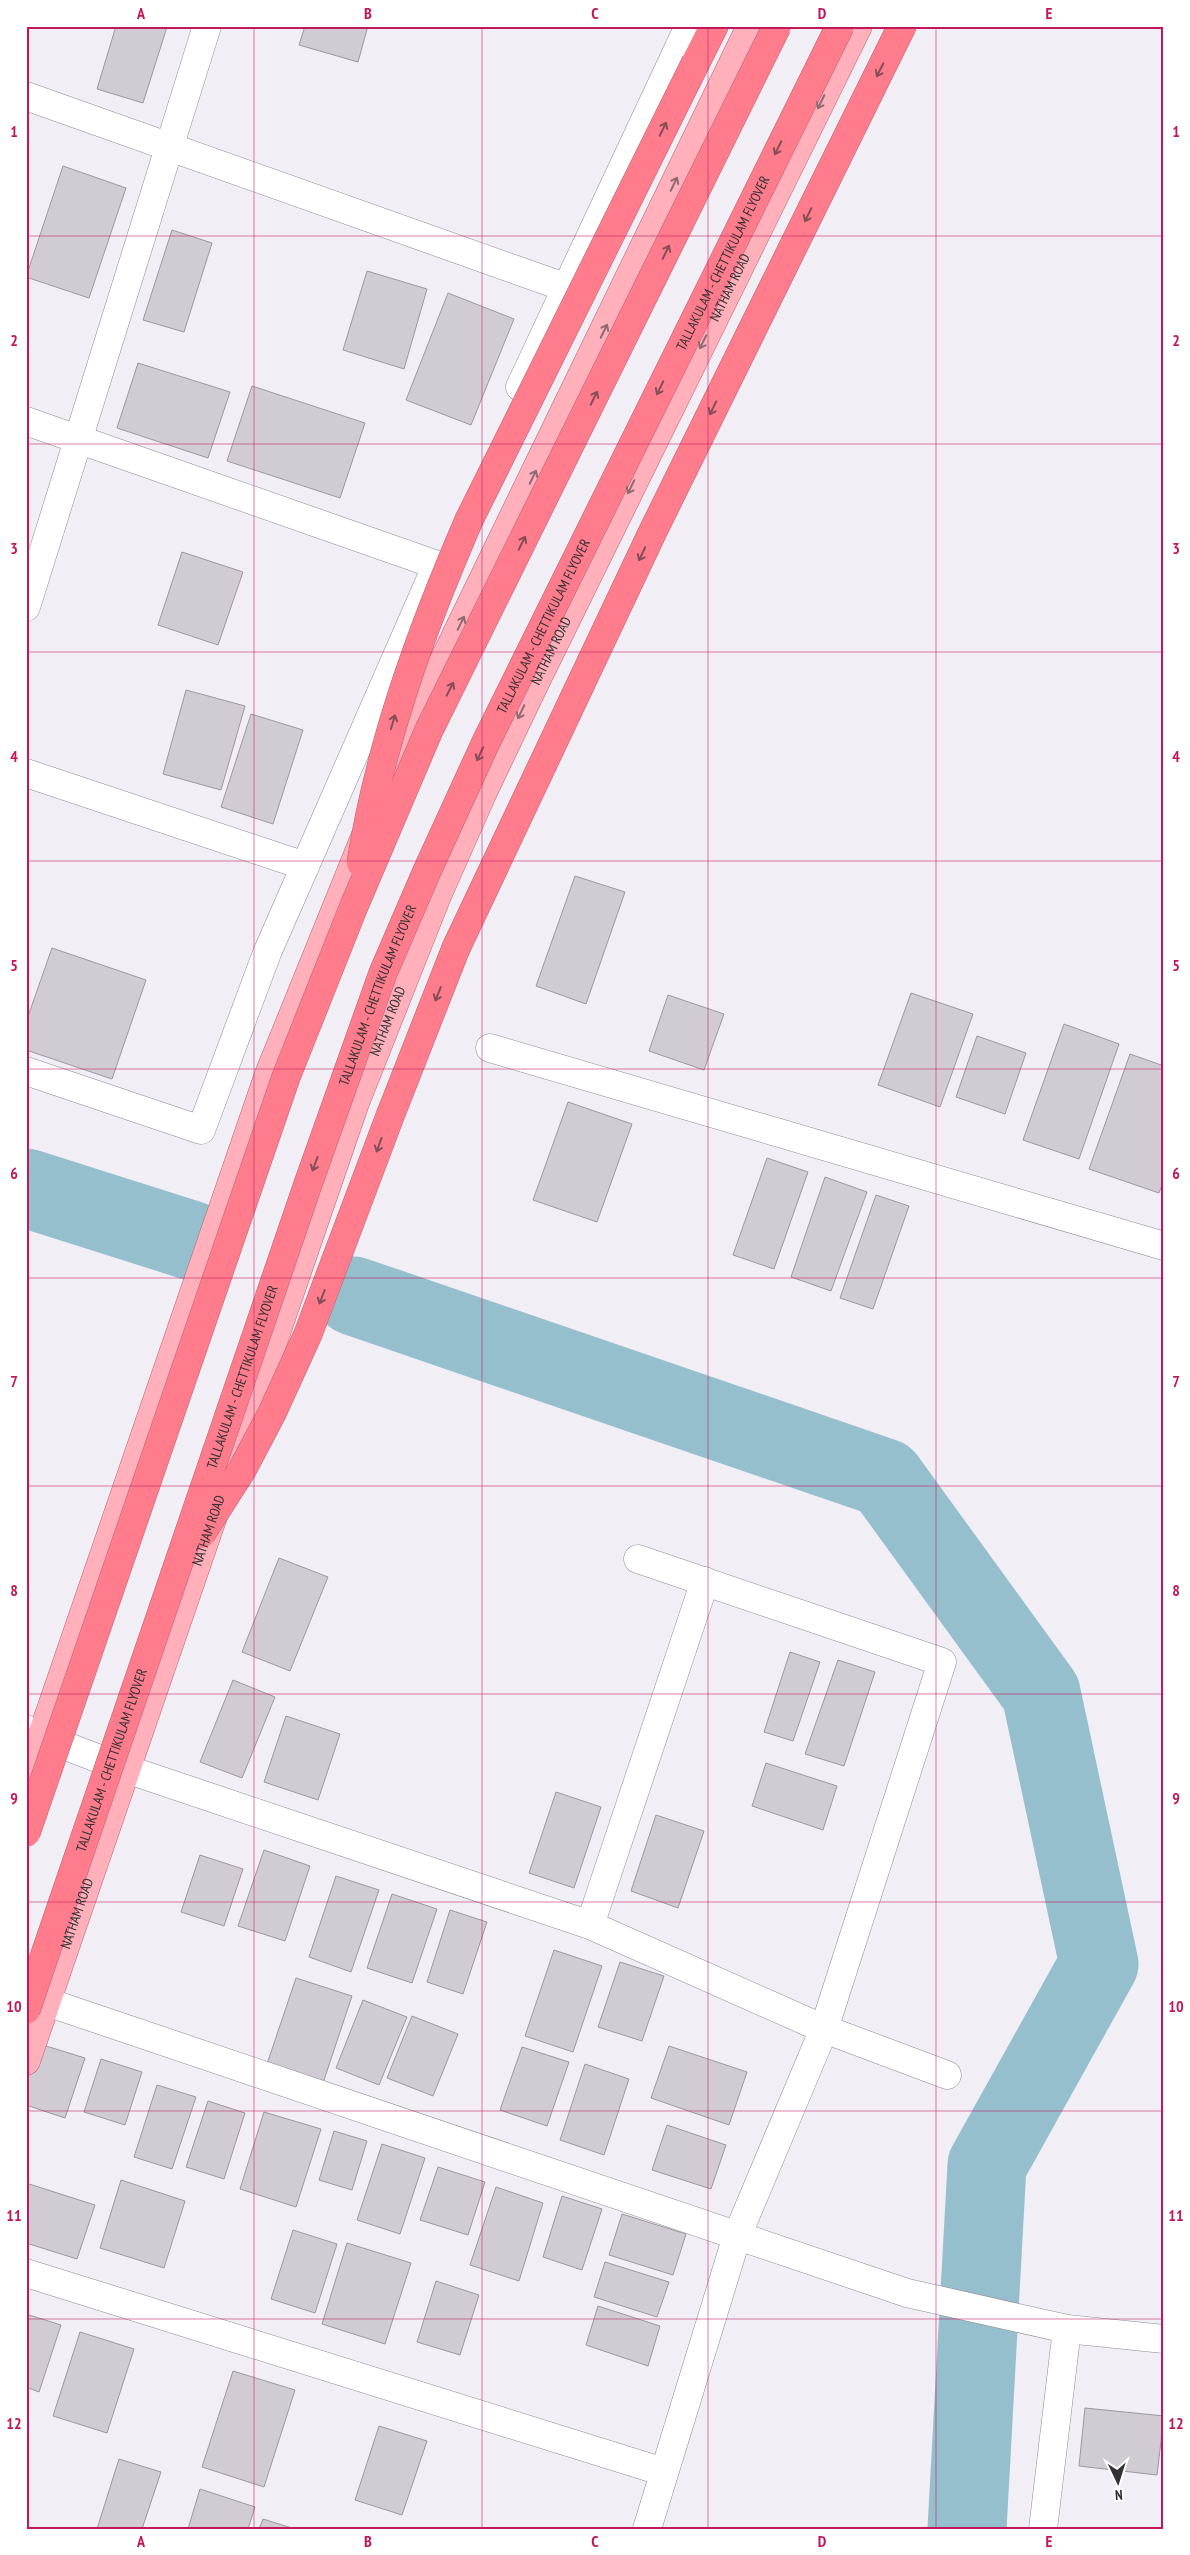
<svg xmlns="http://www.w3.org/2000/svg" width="1190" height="2555" font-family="'PT Sans Narrow',sans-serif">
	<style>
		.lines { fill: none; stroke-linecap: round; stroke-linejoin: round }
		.river { stroke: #95bfcc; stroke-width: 79 }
		.building { fill: #d1ccd4; stroke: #9c98a0 }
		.minor-casing { stroke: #8e8a92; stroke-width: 29 }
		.major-casing { stroke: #b7626e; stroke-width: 29 }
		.highway-casing { stroke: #b7626e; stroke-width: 29 }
		.minor { stroke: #fff; stroke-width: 28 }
		.major { stroke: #ffb0bb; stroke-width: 28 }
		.highway { stroke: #ff7c8d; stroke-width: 28 }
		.highway-bridge-casing { stroke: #b7626e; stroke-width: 29; stroke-linecap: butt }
		.highway-bridge { stroke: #ff7c8d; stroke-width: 28 }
		.oneway { stroke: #844f58 }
		.oneway2 { stroke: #8e6a71 }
		.grid { fill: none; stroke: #c2185b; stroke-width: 1; stroke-opacity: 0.55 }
		.labels { text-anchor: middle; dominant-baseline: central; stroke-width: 5; stroke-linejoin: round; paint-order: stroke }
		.street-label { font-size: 14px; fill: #323134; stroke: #fff }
		.neatline { fill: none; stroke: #c2185b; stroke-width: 2 }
		.grid-label { font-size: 16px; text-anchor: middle; font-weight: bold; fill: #c2185b }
	</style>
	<rect width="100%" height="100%" fill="#f2eef6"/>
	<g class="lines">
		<!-- river -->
		<g class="river">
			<path d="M26,1188L193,1241"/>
			<path d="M354,1296L885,1478L1041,1693L1099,1964L987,2165L967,2529"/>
		</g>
	</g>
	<!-- building -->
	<g class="building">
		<path d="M116,26L167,27L143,103L97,89Z"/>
		<path d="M305,26H368L358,62L299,45Z"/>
		<path d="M63,166L126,188L89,298L26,277Z"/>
		<path d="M172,230L212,243L184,332L143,320Z"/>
		<path d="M367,271L427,289L404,369L343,350Z"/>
		<path d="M448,293L514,319L471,425L406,400Z"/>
		<path d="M138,363L230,392L208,458L117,428Z"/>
		<path d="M252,386L365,423L340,498L227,461Z"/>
		<path d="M182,552L243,572L218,645L158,625Z"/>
		<path d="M186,690L245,706L221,790L163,774Z"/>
		<path d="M251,714L303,730L273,824L221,807Z"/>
		<path d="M575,876L625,892L586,1004L536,986Z"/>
		<path d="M52,948L146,980L112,1079L26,1050V1022Z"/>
		<path d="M911,993L973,1014L940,1107L878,1085Z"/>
		<path d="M668,995L724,1014L704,1070L649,1051Z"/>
		<path d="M1064,1024L1119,1044L1079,1159L1023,1140Z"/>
		<path d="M977,1036L1026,1053L1005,1114L956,1097Z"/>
		<path d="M1130,1054L1164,1066V1180L1159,1193L1089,1169Z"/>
		<path d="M568,1102L632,1124L597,1222L533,1200Z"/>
		<path d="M767,1158L808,1172L774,1269L733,1255Z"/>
		<path d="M825,1177L867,1192L831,1291L791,1277Z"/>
		<path d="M876,1195L909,1206L873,1309L840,1298Z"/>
		<path d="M279,1558L328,1577L290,1671L242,1652Z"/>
		<path d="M790,1652L820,1662L793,1741L764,1732Z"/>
		<path d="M838,1660L875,1672L844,1766L805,1754Z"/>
		<path d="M233,1680L275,1697L242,1778L200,1762Z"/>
		<path d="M286,1716L340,1734L318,1800L264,1782Z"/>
		<path d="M766,1763L837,1786L823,1830L752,1806Z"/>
		<path d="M556,1792L601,1807L574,1888L529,1873Z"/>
		<path d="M656,1815L704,1831L678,1908L631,1891Z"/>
		<path d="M264,1850L310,1866L285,1941L238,1926Z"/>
		<path d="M200,1855L243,1869L224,1926L181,1912Z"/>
		<path d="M336,1876L379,1890L351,1972L309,1957Z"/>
		<path d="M392,1894L437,1909L412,1983L367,1968Z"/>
		<path d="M450,1910L487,1922L463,1994L427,1982Z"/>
		<path d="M554,1950L602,1966L573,2052L525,2036Z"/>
		<path d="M620,1962L664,1976L642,2041L598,2027Z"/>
		<path d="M296,1978L352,1996L323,2083L267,2064Z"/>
		<path d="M363,2000L407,2017L379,2085L336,2068Z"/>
		<path d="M412,2016L458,2034L433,2096L387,2078Z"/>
		<path d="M33,2042L85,2058L65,2118L26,2105V2065Z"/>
		<path d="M669,2046L747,2072L729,2125L651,2098Z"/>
		<path d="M522,2047L569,2062L547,2126L500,2110Z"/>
		<path d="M101,2059L142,2072L125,2125L84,2112Z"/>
		<path d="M585,2064L629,2079L604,2155L560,2140Z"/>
		<path d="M157,2085L196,2097L172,2169L134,2157Z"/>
		<path d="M208,2101L245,2113L224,2179L186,2167Z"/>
		<path d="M264,2112L321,2129L296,2207L240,2189Z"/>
		<path d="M667,2125L726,2145L711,2189L652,2170Z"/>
		<path d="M334,2131L367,2141L352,2190L319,2180Z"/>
		<path d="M382,2144L425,2158L400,2234L357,2220Z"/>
		<path d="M438,2167L485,2182L468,2235L420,2220Z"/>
		<path d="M121,2180L185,2201L164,2268L100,2248Z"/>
		<path d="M26,2183L95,2205L77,2259L26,2243Z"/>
		<path d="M496,2187L543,2203L519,2281L470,2265Z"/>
		<path d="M562,2196L602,2209L582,2270L543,2257Z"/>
		<path d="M622,2214L686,2234L673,2275L609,2255Z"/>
		<path d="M293,2230L337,2244L315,2313L271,2299Z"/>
		<path d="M347,2243L411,2263L385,2344L322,2324Z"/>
		<path d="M605,2262L669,2282L657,2317L594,2297Z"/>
		<path d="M436,2281L479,2295L460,2355L417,2342Z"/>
		<path d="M598,2306L660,2326L648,2366L586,2345Z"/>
		<path d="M26,2314L61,2325L39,2392L26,2387Z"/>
		<path d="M80,2332L134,2349L107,2433L53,2416Z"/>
		<path d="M233,2371L295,2390L264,2487L202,2467Z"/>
		<path d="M1085,2408L1164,2416L1157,2475L1079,2466Z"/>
		<path d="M379,2426L427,2441L402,2515L355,2500Z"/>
		<path d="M119,2459L161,2472L142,2529H97Z"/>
		<path d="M200,2489L255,2507L248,2529H188Z"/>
		<path d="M263,2519L295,2529H259Z"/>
	</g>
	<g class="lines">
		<defs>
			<g id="minor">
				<path d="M26,96L567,288"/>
				<path d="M520,387L689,26"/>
				<path d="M26,421L437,565"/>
				<path d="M26,607L207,26"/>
				<path d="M26,773L305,866"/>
				<path d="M490,1048L1164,1246"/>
				<path d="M26,1071L201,1130L267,953L432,576"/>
				<path d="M638,1559L942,1662L824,2029L737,2236L647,2529"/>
				<path d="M26,1729L42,1737L126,1769L590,1925L824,2029L947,2075"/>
				<path d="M590,1925L705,1581"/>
				<path d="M47,2002L907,2293L1067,2329L1164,2339"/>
				<path d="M26,2273L664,2472"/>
				<path d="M1043,2529L1067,2329"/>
			</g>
			<g id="major">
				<path d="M381,798L430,689L751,26"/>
				<path d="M26,1782L269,1074L365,837"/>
				<path id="s1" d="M26,2061L355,1103L437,896L483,792L533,687L858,26"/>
			</g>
			<g id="highway">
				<path d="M696,62L714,26"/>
				<path d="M456,948L653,531L902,26"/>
			</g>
		</defs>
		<!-- minor casing -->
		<use href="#minor" class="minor-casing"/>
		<!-- major casing -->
		<use href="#major" class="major-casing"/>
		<!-- highway casing -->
		<use href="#highway" class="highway-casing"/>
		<!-- minor -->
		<use href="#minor" class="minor"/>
		<!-- major -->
		<use href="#major" class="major"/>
		<!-- highway -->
		<use href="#highway" class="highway"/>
		<defs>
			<g id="highway-bridge">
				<path d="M361,863C380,743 421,631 469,520L696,62"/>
				<path d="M201,1534L242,1470L272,1413L308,1334L390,1116L456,948"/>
				<path d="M26,1833L286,1077L354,906L429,730L777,26"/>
				<path id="s2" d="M26,2010L308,1184L383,973L427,871L486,742L840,26"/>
			</g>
		</defs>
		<!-- highway-bridge casing -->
		<use href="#highway-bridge" class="highway-bridge-casing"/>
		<!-- highway-bridge -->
		<use href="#highway-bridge" class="highway-bridge"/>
	</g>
	<!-- one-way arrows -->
	<defs><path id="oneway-shaft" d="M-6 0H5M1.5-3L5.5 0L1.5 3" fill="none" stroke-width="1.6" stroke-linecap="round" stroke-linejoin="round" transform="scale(1.25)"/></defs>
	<g class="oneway">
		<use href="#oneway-shaft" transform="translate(880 70) rotate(117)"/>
		<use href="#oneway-shaft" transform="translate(663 129) rotate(-64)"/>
		<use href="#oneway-shaft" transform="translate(778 148) rotate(116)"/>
		<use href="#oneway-shaft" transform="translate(808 215) rotate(116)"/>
		<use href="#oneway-shaft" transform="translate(666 252) rotate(-64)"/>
		<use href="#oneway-shaft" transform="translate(660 388) rotate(116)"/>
		<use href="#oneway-shaft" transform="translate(594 398) rotate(-64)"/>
		<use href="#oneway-shaft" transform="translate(713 408) rotate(116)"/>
		<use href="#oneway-shaft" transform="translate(522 543) rotate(-64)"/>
		<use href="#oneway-shaft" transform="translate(642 554) rotate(115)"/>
		<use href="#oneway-shaft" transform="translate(450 689) rotate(-63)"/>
		<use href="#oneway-shaft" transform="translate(393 722) rotate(-73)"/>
		<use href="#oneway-shaft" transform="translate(480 754) rotate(115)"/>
		<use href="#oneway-shaft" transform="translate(438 994) rotate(112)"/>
		<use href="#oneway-shaft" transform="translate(379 1145) rotate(110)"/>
		<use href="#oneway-shaft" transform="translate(315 1164) rotate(110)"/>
		<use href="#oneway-shaft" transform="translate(322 1297) rotate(111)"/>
	</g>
	<g class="oneway2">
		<use href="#oneway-shaft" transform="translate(821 102) rotate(116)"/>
		<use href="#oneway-shaft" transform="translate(674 184) rotate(-64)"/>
		<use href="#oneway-shaft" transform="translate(604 331) rotate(-64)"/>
		<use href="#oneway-shaft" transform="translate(703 342) rotate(116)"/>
		<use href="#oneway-shaft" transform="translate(533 477) rotate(-64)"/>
		<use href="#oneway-shaft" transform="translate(631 487) rotate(116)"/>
		<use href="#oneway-shaft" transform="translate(461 623) rotate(-64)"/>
		<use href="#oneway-shaft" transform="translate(521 712) rotate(116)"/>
	</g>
	<!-- grid -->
	<path class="grid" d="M254,26V2529M482,26V2529M708,26V2529M936,26V2529M26,236H1164M26,444H1164M26,652H1164M26,861H1164M26,1069H1164M26,1278H1164M26,1486H1164M26,1694H1164M26,1902H1164M26,2111H1164M26,2319H1164"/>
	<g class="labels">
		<!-- street labels -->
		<g class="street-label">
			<text stroke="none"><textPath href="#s2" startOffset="1884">TALLAKULAM - CHETTIKULAM FLYOVER</textPath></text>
			<text stroke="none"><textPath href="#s1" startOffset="1911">NATHAM ROAD</textPath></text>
			<text stroke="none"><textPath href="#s2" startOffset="1479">TALLAKULAM - CHETTIKULAM FLYOVER</textPath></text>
			<text stroke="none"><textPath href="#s1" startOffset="1506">NATHAM ROAD</textPath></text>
			<text stroke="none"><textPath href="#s2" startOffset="1074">TALLAKULAM - CHETTIKULAM FLYOVER</textPath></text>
			<text stroke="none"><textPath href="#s1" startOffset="1101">NATHAM ROAD</textPath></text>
			<text stroke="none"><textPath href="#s2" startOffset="669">TALLAKULAM - CHETTIKULAM FLYOVER</textPath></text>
			<text stroke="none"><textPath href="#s1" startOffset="561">NATHAM ROAD</textPath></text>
			<text stroke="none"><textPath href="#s2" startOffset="264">TALLAKULAM - CHETTIKULAM FLYOVER</textPath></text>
			<text stroke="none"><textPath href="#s1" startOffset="156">NATHAM ROAD</textPath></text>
		</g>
	</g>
	<!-- border -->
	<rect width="1190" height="2555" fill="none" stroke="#ffffff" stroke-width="55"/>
	<!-- north arrow -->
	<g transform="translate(1118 2482) rotate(176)" stroke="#ffffff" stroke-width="4" paint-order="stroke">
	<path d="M0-4L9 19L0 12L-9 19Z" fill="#323134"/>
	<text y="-8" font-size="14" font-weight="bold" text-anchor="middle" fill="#323134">N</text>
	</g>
	<rect x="28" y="28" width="1134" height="2500" class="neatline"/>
	<g class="grid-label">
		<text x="141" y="19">A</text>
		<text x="368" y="19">B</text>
		<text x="595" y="19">C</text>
		<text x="822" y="19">D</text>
		<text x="1049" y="19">E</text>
		<text x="14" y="137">1</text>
		<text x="1176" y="137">1</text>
		<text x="14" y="346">2</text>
		<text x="1176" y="346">2</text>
		<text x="14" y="554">3</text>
		<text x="1176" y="554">3</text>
		<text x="14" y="762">4</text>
		<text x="1176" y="762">4</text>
		<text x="14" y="971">5</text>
		<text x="1176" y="971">5</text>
		<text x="14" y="1179">6</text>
		<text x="1176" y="1179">6</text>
		<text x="14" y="1387">7</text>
		<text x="1176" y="1387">7</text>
		<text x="14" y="1596">8</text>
		<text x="1176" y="1596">8</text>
		<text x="14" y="1804">9</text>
		<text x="1176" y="1804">9</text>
		<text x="14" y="2012">10</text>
		<text x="1176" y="2012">10</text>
		<text x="14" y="2221">11</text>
		<text x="1176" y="2221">11</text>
		<text x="14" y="2429">12</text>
		<text x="1176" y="2429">12</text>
		<text x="141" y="2547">A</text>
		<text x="368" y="2547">B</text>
		<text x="595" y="2547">C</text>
		<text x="822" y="2547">D</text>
		<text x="1049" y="2547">E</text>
	</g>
</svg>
